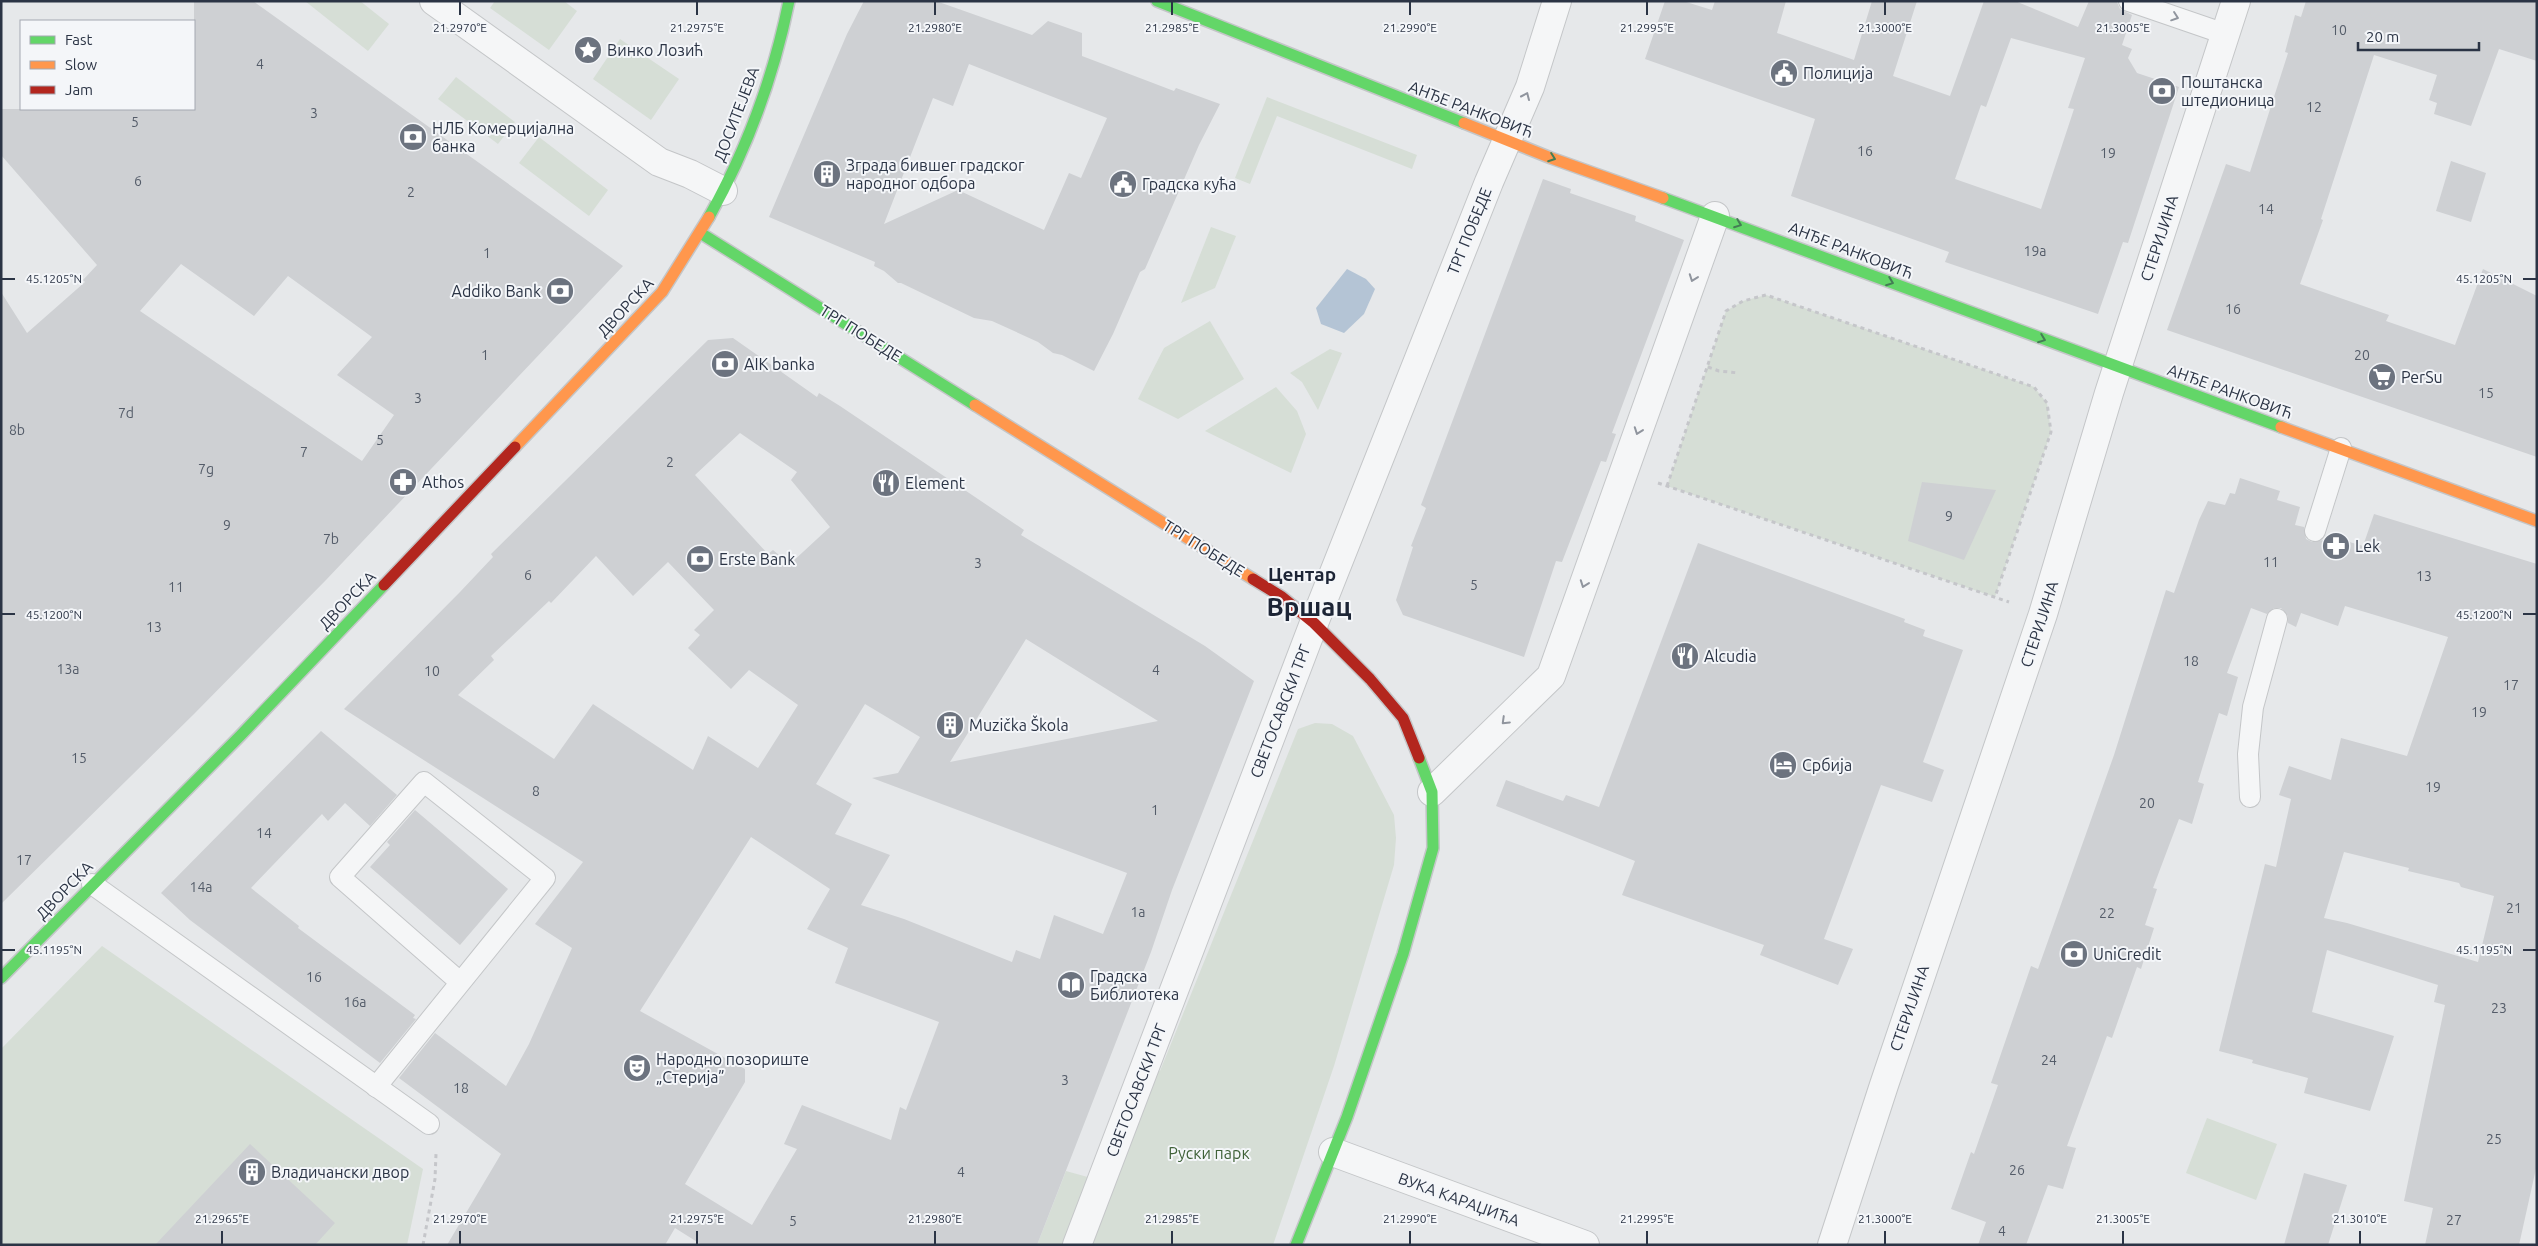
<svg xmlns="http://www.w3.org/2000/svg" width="2538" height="1246" font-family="Ubuntu,sans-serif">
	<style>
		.green { fill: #d6ded6 }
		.water { fill: #b4c4d5 }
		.building { fill: #ced0d3; fill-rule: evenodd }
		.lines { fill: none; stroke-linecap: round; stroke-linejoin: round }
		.lane-casing { stroke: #c4c6c8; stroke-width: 22 }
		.street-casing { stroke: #c4c6c8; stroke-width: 30 }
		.fast-casing { stroke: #c4c6c8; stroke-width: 14 }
		.slow-casing { stroke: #c4c6c8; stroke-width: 14 }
		.jam-casing { stroke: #c4c6c8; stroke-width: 14 }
		.path { stroke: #c5c6ca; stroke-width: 3; stroke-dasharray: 4 4; stroke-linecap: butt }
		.lane { stroke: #f5f6f7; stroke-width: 20 }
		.street { stroke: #f5f6f7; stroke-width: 28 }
		.fast { stroke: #63d668; stroke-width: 11 }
		.slow { stroke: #ff974d; stroke-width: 11 }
		.jam { stroke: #b3261e; stroke-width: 11 }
		.oneway { stroke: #90959e }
		.oneway2 { stroke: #447d55 }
		.ticks { fill: none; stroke: #2b3445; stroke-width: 2 }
		.labels { text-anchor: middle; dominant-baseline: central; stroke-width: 4; stroke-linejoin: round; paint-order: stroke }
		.number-label { font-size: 14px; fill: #545c69 }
		.poi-label { font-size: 16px; fill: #2b3445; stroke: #f4f6f9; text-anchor: start }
		.street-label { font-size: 16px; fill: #2b3445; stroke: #f4f6f9 }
		.park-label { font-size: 16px; fill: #3f6138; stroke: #f4f6f9 }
		.quarter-label { font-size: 19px; font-weight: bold; fill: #1d2536; stroke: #f4f6f9 }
		.town-label { font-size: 26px; font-weight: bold; fill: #1d2536; stroke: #f4f6f9 }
		.ticks-label { font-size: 12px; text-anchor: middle; fill: #2b3445; stroke: #f4f6f9; stroke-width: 4; stroke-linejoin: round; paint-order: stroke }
	</style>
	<rect width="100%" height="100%" fill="#e6e8ea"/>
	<!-- green -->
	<g class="green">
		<path d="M305,1H360L389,24L368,51Z"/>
		<path d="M495,1H564L577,11L549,50L490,8Z"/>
		<path d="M620,39L679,79L651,120L593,79Z"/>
		<path d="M456,77L515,122L498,144L438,99Z"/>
		<path d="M1267,97L1417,155L1412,169L1277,116L1250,184L1235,178Z"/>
		<path d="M539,137L608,190L589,216L519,163Z"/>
		<path d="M1211,227L1236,236L1215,288L1181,303Z"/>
		<path d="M1766,295L2034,387L2047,403L2051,432L1995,597L1667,486L1726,311L1743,301Z"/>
		<path d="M1210,321L1244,379L1178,419L1138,399L1164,348Z"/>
		<path d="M1330,349L1342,353L1318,410L1302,382L1290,373Z"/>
		<path d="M1276,387L1297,411L1306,434L1291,473L1205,431Z"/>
		<path d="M1315,723L1332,724L1353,736L1394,815L1396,838L1394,865L1334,1066L1273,1245H1037L1066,1171L1102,1181L1145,1067L1160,1071L1298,729Z"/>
		<path d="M102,946L423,1169L407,1245H1V1049Z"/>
		<path d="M2207,1118L2277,1144L2256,1200L2186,1173Z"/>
	</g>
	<!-- water -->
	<path class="water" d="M1347,269L1366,279L1375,289L1364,314L1344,333L1321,324L1316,308Z"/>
	<!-- building -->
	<g class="building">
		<path d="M194,1H253L623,266L326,580L194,714L1,904V292L27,333L85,282L83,280L97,265L1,155V109H194ZM181,264L254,316L288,276L372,337L337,375L394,415L362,461L140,311Z"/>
		<path d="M864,1H936L1032,35L1048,21L1082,33V56L1174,91L1176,88L1220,104L1199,145L1145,269L1140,272L1113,334L1094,371L1062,355L1053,353L1038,342L992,321L974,318L901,283H898L884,271L874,266L875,262L769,217L847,34ZM969,64L1107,118L1081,178L1069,173L1044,230L958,190L884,224L933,98L953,106Z"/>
		<path d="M1665,1H1683L1712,10L1715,1H1786L1777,33L1854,60L1872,1H1917L1893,76L1950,96L1984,1H2015L2078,27L2089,1L2117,2L2120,9L2132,15L2122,45L2132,49L2128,58L2137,73L2179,87L2128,243L2123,242L2098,314L1945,262L1949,252L1791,196L1815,119L1645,59ZM2011,38L2085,58L2068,108L2074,109L2041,209L1955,179L1981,105L1986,107Z"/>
		<path d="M2306,1H2537V61L2499,49L2471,126L2434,114L2437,103L2429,100L2437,75L2374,55L2321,219L2323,220L2300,284L2389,315L2386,321L2455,345L2483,269L2537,296V457L2167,330L2226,164L2250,172L2288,53L2285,52L2295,15L2301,17Z"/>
		<path d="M2451,161L2486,173L2471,222L2436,211Z"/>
		<path d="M1543,179L1571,189L1570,193L1636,216L1635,221L1684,240L1612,433L1616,434L1606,462L1601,461L1562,562L1556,561L1524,657L1403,615L1396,600L1413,547L1411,546L1426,508L1421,505Z"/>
		<path d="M733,338L817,397L819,393L840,406L1024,530L1021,535L1205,646L1254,681L1172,890L1151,952L1037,1245H702L675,1228L665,1245H447L501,1154L399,1078L435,1033L506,1086L529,1044L572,948L535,924L583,862L344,709L460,592L493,557L491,554L708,340ZM740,433L797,472L791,480L830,527L790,564L773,550L768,554L695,475ZM596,556L633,596L668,562L714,610L694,630L700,635L688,648L731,689L749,670L798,705L758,768L708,736L693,770L593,704L554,759L458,695L494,660L491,656L549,601L551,603ZM1026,639L1158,721L950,762ZM865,704L920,737L898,773L872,778L1127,873L1103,934L1054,915L1040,959L1016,950L1012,962L904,919L861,905L890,855L835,834L852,804L816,784ZM751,837L830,889L807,929L848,948L835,983L939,1022L906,1110L900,1107L891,1140L802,1105L784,1144L797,1149L752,1225L685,1184L745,1082V1069L640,1011Z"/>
		<path d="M2240,478L2280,491L2277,500L2300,507L2295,525L2304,527L2306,539L2312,542L2323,540L2326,535L2363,546L2374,514L2537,564V1164L2519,1245H2425L2433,1208L2404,1201L2445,1005L2434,1002L2438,985L2327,950L2312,1012L2394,1036L2370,1111L2304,1093L2308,1078L2252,1063L2253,1060L2219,1051L2265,864L2276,867L2291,799L2279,795L2289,766L2331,780L2341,738L2407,756L2448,637L2345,606L2338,626L2301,613L2296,627L2288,623V616L2281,608H2274L2267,614L2251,608L2227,673L2238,677L2227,716L2219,713L2198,782L2204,784L2192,824L2179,819L2153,888L2157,889L2145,925L2154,928L2141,969L2137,967L2112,1038L2107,1036L2067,1146L2076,1148L2063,1189L2048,1185L2026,1245H1978L1986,1222L1951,1209L1971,1152L1974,1154L1998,1085L1991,1083L2031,966L2038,969L2114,755L2166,590L2174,593L2199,520L2208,501L2225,505L2230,493L2235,494ZM2344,852L2409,868L2408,871L2459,883L2461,887L2494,896L2478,962L2347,923L2324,918Z"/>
		<path d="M1922,482L1996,490L1964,560L1908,541Z"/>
		<path d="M1698,543L1905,619L1904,622L1925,630L1923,636L1963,650L1923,762L1944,770L1932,802L1881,785L1824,939L1853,949L1838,985L1760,955L1764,945L1622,895L1635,861L1496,806L1506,780L1563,801L1566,795L1599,807Z"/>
		<path d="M321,731L397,795L370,826L345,803L328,821L322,814L251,888L299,926L298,928L415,1015L413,1018L416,1019L380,1063L190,920L161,893Z"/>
		<path d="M415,810L508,889L460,945L370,867L390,845L387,842Z"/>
		<path d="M250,1144L335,1223L315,1245H155Z"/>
		<path d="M2304,1173L2347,1185L2328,1245H2284Z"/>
	</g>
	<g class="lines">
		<defs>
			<g id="lane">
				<path d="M2129,1L2225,34"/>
				<path d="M2315,531L2341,448"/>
				<path d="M2250,797L2248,754L2253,707L2277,619"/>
				<path d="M92,884L429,1124"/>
				<path d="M376,1087L545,878L424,782L340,877L460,982"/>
			</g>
			<g id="street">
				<path d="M434,1L659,162L690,174L723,191"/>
				<path d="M1432,792L1551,676L1715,216"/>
				<path d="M1333,1152L1585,1245"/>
				<path d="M1077,1245L1314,623L1489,182L1530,87L1557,1"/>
				<path d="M1832,1245L1884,1085L2043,614L2109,393L2236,1"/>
			</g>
			<g id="fast">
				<path d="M1157,1L1464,123"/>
				<path d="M1663,198L2281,427"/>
				<path d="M709,217C746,151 774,75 789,1"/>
				<path d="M702,234L975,405"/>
				<path d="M1,978L240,736L384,585"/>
				<path d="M1296,1245L1347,1117L1403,954L1433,848L1432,792L1419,758"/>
			</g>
			<g id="slow">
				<path d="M1464,123L1551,158L1663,198"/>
				<path d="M975,405L1253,579"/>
				<path d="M2281,427L2537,521"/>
				<path d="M515,447L662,292L709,217"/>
			</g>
			<g id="jam">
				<path d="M1253,579L1282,597L1314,623L1370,679L1403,718L1419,758"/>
				<path d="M384,585L515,447"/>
			</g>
		</defs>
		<!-- lane casing -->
		<use href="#lane" class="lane-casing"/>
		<!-- street casing -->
		<use href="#street" class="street-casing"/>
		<!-- fast casing -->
		<use href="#fast" class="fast-casing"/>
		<!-- slow casing -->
		<use href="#slow" class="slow-casing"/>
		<!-- jam casing -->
		<use href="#jam" class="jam-casing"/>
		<!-- path -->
		<g class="path">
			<path d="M1708,367L1719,371L1739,373"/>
			<path d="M1658,483L2009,602"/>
			<path d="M1667,486L1726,311L1743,301L1766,295L2034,387L2047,403L2051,432L1995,597"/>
			<path d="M423,1245L435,1179L436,1154"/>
		</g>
		<!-- lane -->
		<use href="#lane" class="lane"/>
		<!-- street -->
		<use href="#street" class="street"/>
		<!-- fast -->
		<use href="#fast" class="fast"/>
		<!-- slow -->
		<use href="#slow" class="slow"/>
		<!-- jam -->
		<use href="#jam" class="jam"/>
	</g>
	<!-- one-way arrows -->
	<defs><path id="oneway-chevron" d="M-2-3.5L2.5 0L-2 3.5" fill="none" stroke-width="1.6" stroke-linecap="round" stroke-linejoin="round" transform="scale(1.25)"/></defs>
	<g class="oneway">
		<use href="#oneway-chevron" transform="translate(2175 17) rotate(19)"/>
		<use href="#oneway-chevron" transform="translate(1526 96) rotate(-66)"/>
		<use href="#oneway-chevron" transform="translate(1693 278) rotate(110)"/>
		<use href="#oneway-chevron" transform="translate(1638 431) rotate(110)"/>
		<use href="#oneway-chevron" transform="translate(1584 584) rotate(110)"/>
		<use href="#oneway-chevron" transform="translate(1505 721) rotate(136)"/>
	</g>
	<g class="oneway2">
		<use href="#oneway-chevron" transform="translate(1552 158) rotate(20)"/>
		<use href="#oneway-chevron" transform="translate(1738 224) rotate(21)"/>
		<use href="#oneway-chevron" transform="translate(1890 282) rotate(21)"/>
		<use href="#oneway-chevron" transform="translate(2042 339) rotate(21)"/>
	</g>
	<!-- ticks -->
	<path class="ticks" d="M460,2V15M697,2V15M935,2V15M1172,2V15M1410,2V15M1647,2V15M1885,2V15M2123,2V15M2,279H15M2523,279H2536M2,614H15M2523,614H2536M2,950H15M2523,950H2536M222,1231V1244M460,1231V1244M697,1231V1244M935,1231V1244M1172,1231V1244M1410,1231V1244M1647,1231V1244M1885,1231V1244M2123,1231V1244M2360,1231V1244"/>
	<!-- icons -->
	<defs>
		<symbol id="sight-disc" viewBox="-11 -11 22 22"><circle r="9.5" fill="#6c737f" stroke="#f4f6f9"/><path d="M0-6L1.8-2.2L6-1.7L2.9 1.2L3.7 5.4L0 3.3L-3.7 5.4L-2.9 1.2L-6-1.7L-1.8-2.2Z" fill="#fff"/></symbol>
		<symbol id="civic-disc" viewBox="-11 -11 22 22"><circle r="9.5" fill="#6c737f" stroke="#f4f6f9"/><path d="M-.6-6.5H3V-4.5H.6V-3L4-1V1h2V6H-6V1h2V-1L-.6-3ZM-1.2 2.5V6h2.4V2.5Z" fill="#fff"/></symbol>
		<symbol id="bank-disc" viewBox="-11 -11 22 22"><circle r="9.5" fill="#6c737f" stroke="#f4f6f9"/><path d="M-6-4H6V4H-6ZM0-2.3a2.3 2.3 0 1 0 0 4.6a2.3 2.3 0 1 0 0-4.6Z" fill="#fff"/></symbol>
		<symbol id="building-disc" viewBox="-11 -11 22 22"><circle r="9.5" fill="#6c737f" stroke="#f4f6f9"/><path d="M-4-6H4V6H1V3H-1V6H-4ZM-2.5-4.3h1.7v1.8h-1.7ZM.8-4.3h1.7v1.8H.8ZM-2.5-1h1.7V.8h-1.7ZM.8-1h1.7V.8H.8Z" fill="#fff"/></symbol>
		<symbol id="supermarket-disc" viewBox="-11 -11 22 22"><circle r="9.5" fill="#6c737f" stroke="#f4f6f9"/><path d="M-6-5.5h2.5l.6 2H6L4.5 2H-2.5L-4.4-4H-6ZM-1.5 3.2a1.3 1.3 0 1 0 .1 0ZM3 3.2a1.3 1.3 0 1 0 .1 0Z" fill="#fff"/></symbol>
		<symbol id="pharmacy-disc" viewBox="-11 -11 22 22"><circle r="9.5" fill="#6c737f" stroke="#f4f6f9"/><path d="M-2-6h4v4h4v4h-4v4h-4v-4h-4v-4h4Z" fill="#fff"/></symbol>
		<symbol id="restaurant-disc" viewBox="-11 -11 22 22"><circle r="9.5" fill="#6c737f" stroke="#f4f6f9"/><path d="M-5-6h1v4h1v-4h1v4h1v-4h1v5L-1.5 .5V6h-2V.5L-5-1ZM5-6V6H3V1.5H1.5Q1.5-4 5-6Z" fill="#fff"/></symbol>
		<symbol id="hotel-disc" viewBox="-11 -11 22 22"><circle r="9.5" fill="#6c737f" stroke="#f4f6f9"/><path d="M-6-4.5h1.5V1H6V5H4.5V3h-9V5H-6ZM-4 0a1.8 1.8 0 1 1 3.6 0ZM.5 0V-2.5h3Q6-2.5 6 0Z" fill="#fff"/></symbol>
		<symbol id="library-disc" viewBox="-11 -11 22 22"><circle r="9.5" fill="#6c737f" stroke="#f4f6f9"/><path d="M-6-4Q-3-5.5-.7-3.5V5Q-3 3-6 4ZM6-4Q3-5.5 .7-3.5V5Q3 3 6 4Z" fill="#fff"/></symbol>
		<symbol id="theatre-disc" viewBox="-11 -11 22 22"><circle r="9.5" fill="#6c737f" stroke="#f4f6f9"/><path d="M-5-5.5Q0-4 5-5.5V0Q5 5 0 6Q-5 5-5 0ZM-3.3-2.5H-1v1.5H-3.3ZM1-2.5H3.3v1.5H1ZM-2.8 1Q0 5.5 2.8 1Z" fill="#fff"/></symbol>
	</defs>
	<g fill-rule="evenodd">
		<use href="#sight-disc" x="572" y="34" width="32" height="32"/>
		<use href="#civic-disc" x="1768" y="57" width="32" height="32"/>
		<use href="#bank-disc" x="2146" y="75" width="32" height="32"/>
		<use href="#bank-disc" x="397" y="121" width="32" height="32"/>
		<use href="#building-disc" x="811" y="158" width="32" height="32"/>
		<use href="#civic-disc" x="1107" y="168" width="32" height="32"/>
		<use href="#bank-disc" x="544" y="275" width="32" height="32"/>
		<use href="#bank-disc" x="709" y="348" width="32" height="32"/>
		<use href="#supermarket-disc" x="2366" y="361" width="32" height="32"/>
		<use href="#pharmacy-disc" x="387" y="466" width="32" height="32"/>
		<use href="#restaurant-disc" x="870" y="467" width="32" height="32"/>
		<use href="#pharmacy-disc" x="2320" y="530" width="32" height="32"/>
		<use href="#bank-disc" x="684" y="543" width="32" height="32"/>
		<use href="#restaurant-disc" x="1669" y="640" width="32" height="32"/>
		<use href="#building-disc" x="934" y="709" width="32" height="32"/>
		<use href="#hotel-disc" x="1767" y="749" width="32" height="32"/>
		<use href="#bank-disc" x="2058" y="938" width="32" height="32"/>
		<use href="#library-disc" x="1055" y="969" width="32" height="32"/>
		<use href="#theatre-disc" x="621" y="1052" width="32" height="32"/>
		<use href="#building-disc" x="236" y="1156" width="32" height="32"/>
	</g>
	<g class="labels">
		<!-- number labels -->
		<g class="number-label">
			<text x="2339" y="30">10</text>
			<text x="260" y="64">4</text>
			<text x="2314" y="107">12</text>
			<text x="314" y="113">3</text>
			<text x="135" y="122">5</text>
			<text x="1865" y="151">16</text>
			<text x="2108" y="153">19</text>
			<text x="138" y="181">6</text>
			<text x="411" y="192">2</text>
			<text x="2266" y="209">14</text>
			<text x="2035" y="251">19a</text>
			<text x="487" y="253">1</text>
			<text x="2233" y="309">16</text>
			<text x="485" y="355">1</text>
			<text x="2362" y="355">20</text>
			<text x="2486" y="393">15</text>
			<text x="418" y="398">3</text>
			<text x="126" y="413">7d</text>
			<text x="17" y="430">8b</text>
			<text x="380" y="440">5</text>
			<text x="304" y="452">7</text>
			<text x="670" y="462">2</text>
			<text x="206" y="469">7g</text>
			<text x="1949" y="516">9</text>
			<text x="227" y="525">9</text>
			<text x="331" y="539">7b</text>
			<text x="2271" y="562">11</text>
			<text x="978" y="563">3</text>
			<text x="528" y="575">6</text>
			<text x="2424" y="576">13</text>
			<text x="1474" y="585">5</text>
			<text x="176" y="587">11</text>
			<text x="154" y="627">13</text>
			<text x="2191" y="661">18</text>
			<text x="68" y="669">13a</text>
			<text x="1156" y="670">4</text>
			<text x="432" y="671">10</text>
			<text x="2511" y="685">17</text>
			<text x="2479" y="712">19</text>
			<text x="79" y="758">15</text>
			<text x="2433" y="787">19</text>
			<text x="536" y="791">8</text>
			<text x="2147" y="803">20</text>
			<text x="1155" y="810">1</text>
			<text x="264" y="833">14</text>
			<text x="24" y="860">17</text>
			<text x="201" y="887">14a</text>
			<text x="2514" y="908">21</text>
			<text x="1138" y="912">1a</text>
			<text x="2107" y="913">22</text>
			<text x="314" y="977">16</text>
			<text x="355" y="1002">16a</text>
			<text x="2499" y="1008">23</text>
			<text x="2049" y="1060">24</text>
			<text x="1065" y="1080">3</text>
			<text x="461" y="1088">18</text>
			<text x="2494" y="1139">25</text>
			<text x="2017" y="1170">26</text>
			<text x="961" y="1172">4</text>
			<text x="2454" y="1220">27</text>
			<text x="793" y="1221">5</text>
			<text x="2002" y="1231">4</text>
		</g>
		<!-- poi labels -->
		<g class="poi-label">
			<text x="607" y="50">Винко Лозић</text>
			<text x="1803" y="73">Полицијa</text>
			<text x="2181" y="82">Поштанска<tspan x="2181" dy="18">штедионица</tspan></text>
			<text x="432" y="128">НЛБ Комерцијална<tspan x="432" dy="18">банка</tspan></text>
			<text x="846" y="165">Зграда бившег градског<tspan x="846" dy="18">народног одбора</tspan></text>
			<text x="1142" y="184">Градска кућа</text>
			<text x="541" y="291" text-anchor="end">Addiko Bank</text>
			<text x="744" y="364">AIK banka</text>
			<text x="2401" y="377">PerSu</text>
			<text x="422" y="482">Athos</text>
			<text x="905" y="483">Element</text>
			<text x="2355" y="546">Lek</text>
			<text x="719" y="559">Erste Bank</text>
			<text x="1704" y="656">Alcudia</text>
			<text x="969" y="725">Muzička Škola</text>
			<text x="1802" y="765">Србија</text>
			<text x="2093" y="954">UniCredit</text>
			<text x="1090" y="976">Градска<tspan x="1090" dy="18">Библиотека</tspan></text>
			<text x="656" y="1059">Народно позориште<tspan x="656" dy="18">„Стерија”</tspan></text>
			<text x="271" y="1172">Владичански двор</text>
		</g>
		<!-- street labels -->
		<g class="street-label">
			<text transform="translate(1471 109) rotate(21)">АНЂЕ РАНКОВИЋ</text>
			<text transform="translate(736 114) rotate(-69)">ДОСИТЕЈЕВА</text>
			<text transform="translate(1469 231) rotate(-68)">ТРГ ПОБЕДЕ</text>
			<text transform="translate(2159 238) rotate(-72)">СТЕРИЈИНА</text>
			<text transform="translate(1851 250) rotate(21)">АНЂЕ РАНКОВИЋ</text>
			<text transform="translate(625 307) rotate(-47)">ДВОРСКА</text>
			<text transform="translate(861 333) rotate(32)">ТРГ ПОБЕДЕ</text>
			<text transform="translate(2230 391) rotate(20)">АНЂЕ РАНКОВИЋ</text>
			<text transform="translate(1204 548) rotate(32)">ТРГ ПОБЕДЕ</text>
			<text transform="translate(347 600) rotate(-46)">ДВОРСКА</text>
			<text transform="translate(2039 624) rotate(-72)">СТЕРИЈИНА</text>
			<text transform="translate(1280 711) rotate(-69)">СВЕТОСАВСКИ ТРГ</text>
			<text transform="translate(64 890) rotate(-46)">ДВОРСКА</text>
			<text transform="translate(1909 1008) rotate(-71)">СТЕРИЈИНА</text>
			<text transform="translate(1136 1090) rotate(-69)">СВЕТОСАВСКИ ТРГ</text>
			<text transform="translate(1459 1199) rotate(20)">ВУКА КАРАЏИЋА</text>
		</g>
		<!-- park labels -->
		<g class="park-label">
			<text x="1209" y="1153">Руски парк</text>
		</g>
		<!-- quarter labels -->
		<g class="quarter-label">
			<text x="1302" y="574">Центар</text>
		</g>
		<!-- town labels -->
		<g class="town-label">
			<text x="1309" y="606">Вршац</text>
		</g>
	</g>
	<g class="ticks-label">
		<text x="460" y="32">21.2970°E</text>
		<text x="697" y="32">21.2975°E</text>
		<text x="935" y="32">21.2980°E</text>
		<text x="1172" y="32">21.2985°E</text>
		<text x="1410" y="32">21.2990°E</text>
		<text x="1647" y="32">21.2995°E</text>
		<text x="1885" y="32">21.3000°E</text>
		<text x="2123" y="32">21.3005°E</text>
		<text x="54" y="283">45.1205°N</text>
		<text x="2484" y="283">45.1205°N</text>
		<text x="54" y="619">45.1200°N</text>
		<text x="2484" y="619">45.1200°N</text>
		<text x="54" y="954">45.1195°N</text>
		<text x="2484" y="954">45.1195°N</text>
		<text x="222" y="1223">21.2965°E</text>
		<text x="460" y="1223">21.2970°E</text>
		<text x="697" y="1223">21.2975°E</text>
		<text x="935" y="1223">21.2980°E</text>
		<text x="1172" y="1223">21.2985°E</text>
		<text x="1410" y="1223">21.2990°E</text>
		<text x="1647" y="1223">21.2995°E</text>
		<text x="1885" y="1223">21.3000°E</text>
		<text x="2123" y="1223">21.3005°E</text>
		<text x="2360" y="1223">21.3010°E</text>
	</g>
	<!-- border -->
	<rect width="2538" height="1246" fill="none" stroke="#2b3445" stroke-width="5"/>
	<!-- legend -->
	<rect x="20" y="20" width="175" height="90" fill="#f4f6f9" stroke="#a4a8b1"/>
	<rect x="30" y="36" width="25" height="8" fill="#63d668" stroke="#a4a8b1"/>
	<text x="65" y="45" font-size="15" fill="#2b3445">Fast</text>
	<rect x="30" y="61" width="25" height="8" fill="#ff974d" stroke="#a4a8b1"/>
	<text x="65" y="70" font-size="15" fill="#2b3445">Slow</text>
	<rect x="30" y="86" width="25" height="8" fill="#b3261e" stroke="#a4a8b1"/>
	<text x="65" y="95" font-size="15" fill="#2b3445">Jam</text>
	<!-- scale -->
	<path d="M2358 42v8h121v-8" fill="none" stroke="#2b3445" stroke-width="2.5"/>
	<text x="2366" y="42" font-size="15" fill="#2b3445" stroke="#f4f6f9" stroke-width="4" paint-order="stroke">20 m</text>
</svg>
